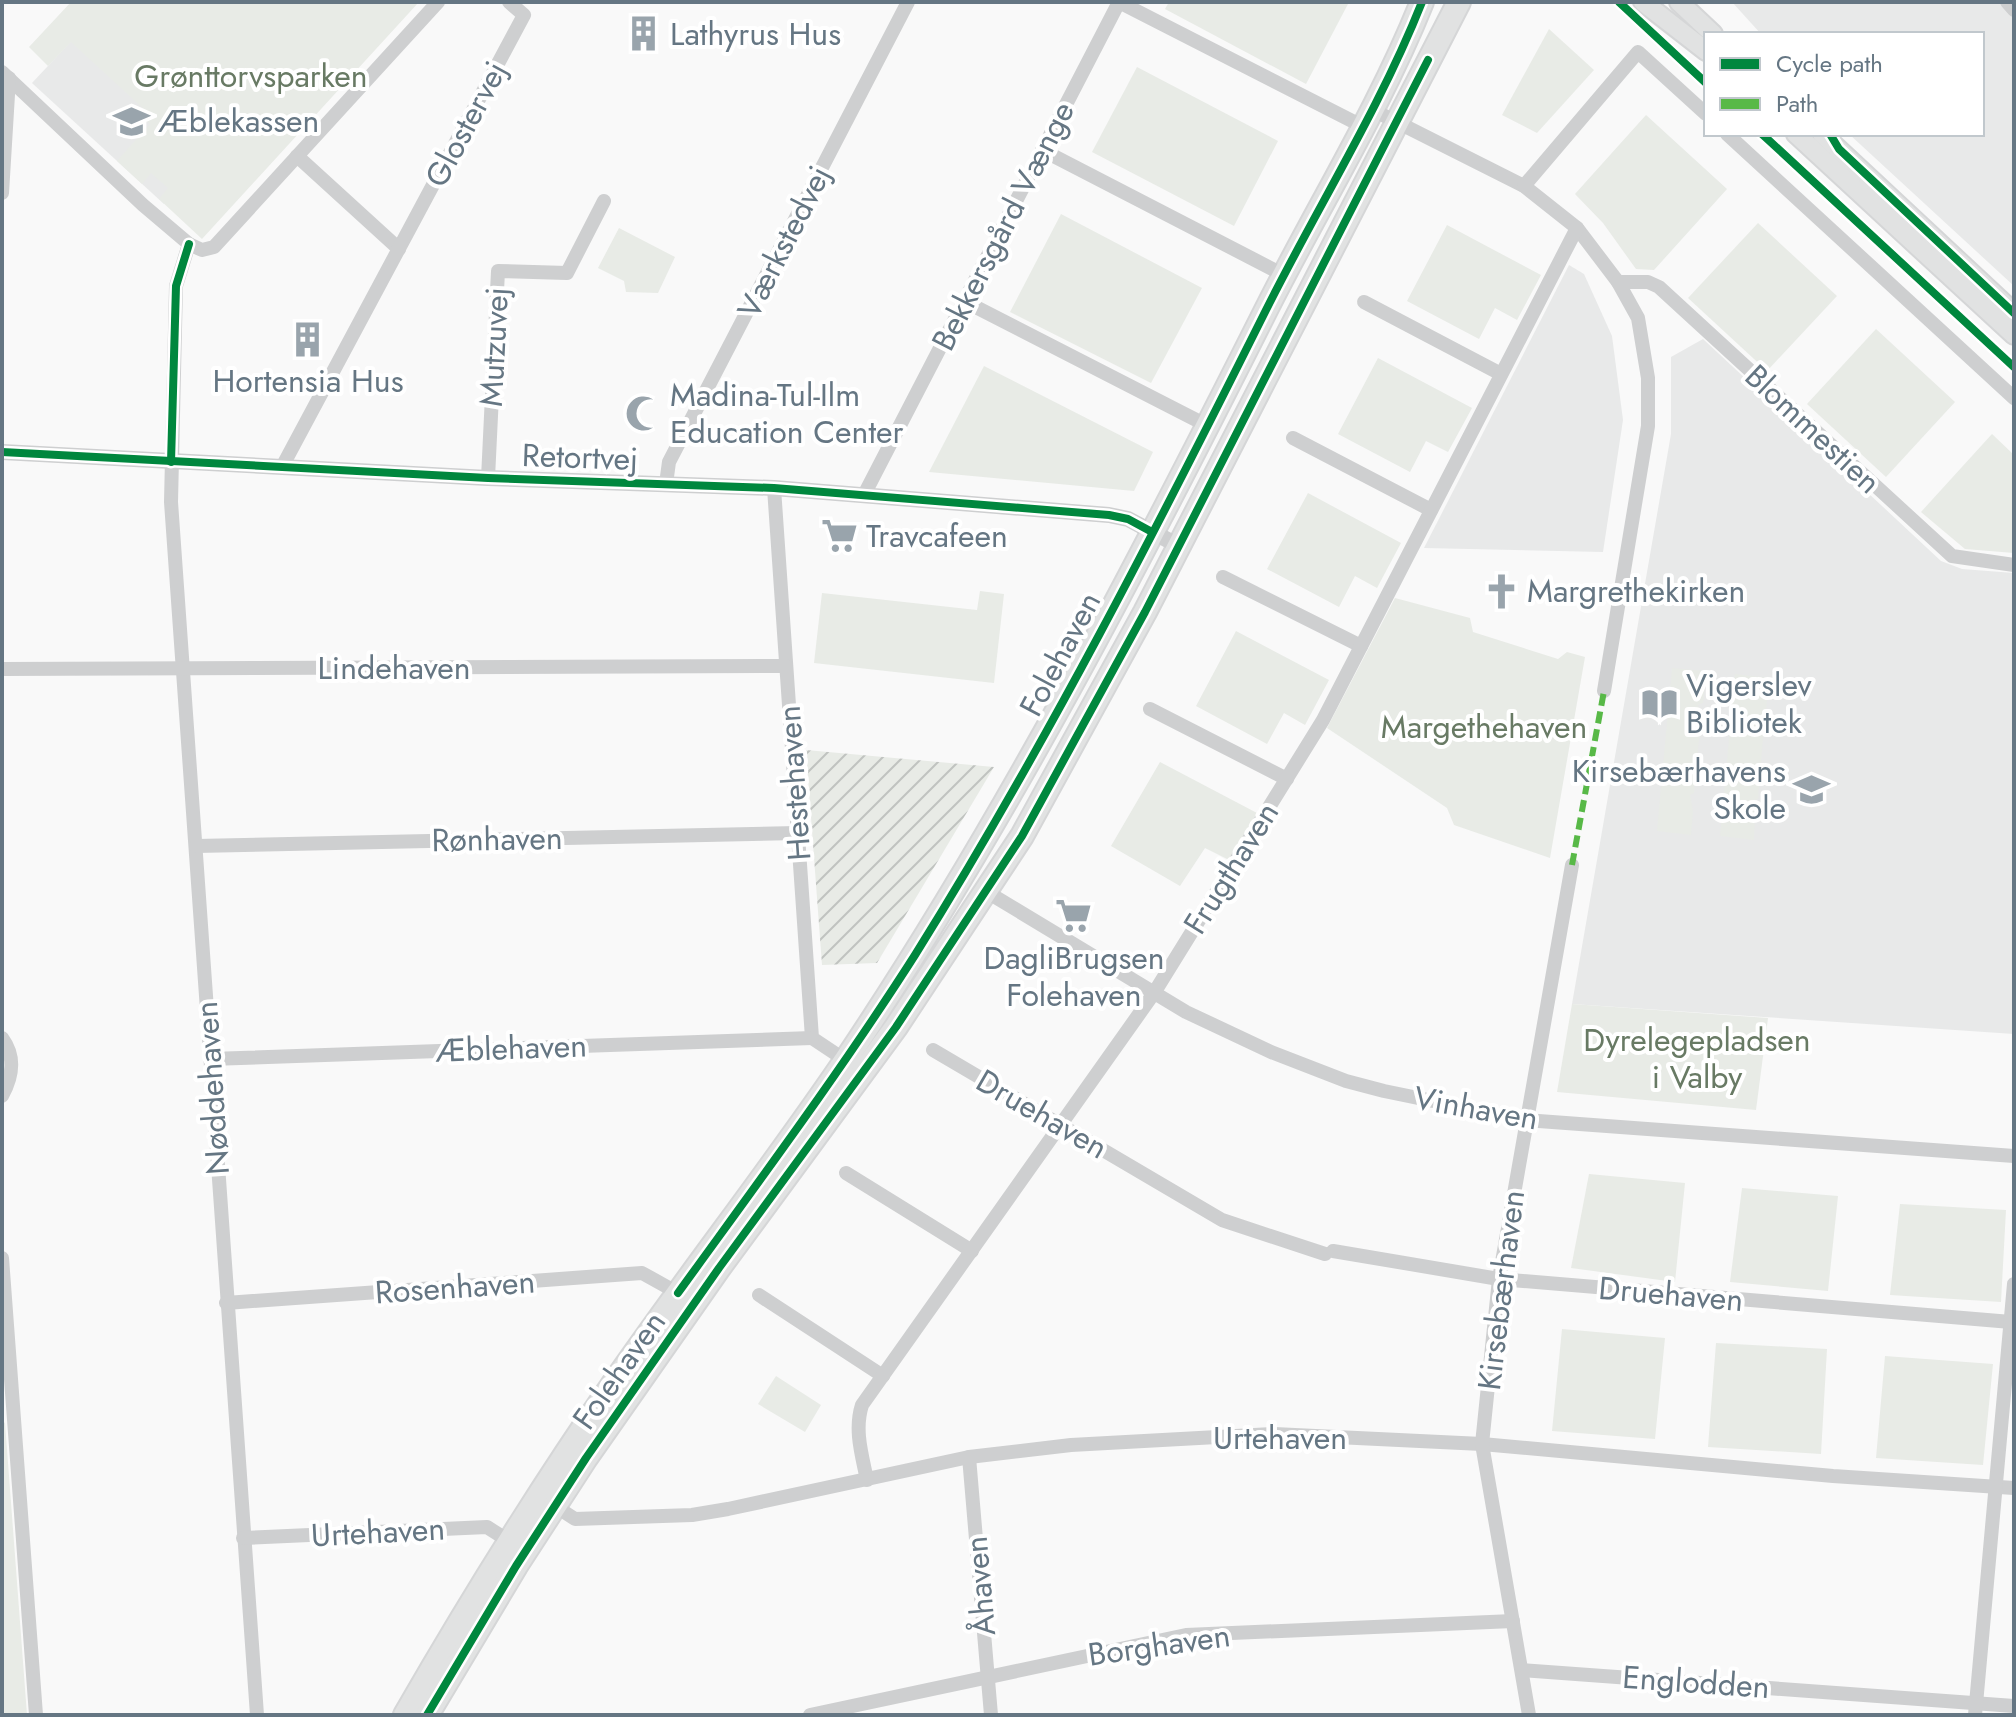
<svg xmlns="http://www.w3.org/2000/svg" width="2016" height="1717" font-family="Jost,sans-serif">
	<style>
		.built { fill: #e8e9e9 }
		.green { fill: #e8ebe6 }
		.garden { fill: url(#garden-furrows) }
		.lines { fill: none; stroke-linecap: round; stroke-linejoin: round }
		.secondary-casing { stroke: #d5d6d7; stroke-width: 22 }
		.primary-casing { stroke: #d5d6d7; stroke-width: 26 }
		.minor { stroke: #cecfd0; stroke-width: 14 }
		.tertiary { stroke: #cecfd0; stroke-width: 16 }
		.secondary { stroke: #e1e2e2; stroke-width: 18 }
		.primary { stroke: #e1e2e2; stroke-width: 22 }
		.quiet { stroke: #58b947; stroke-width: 6; stroke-dasharray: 12 6; stroke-linecap: butt }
		.cycleway-casing { stroke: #fff; stroke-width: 13 }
		.cycleway { stroke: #00873e; stroke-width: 8 }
		.labels { text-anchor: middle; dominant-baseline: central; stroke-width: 8; stroke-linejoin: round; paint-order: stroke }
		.poi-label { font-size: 32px; fill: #657683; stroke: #fff; text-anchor: start }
		.park-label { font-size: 32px; fill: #687a64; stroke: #fff }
		.street-label { font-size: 32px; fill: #657683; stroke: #fff }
	</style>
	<defs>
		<pattern id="garden-furrows" width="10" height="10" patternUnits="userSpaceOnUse" patternTransform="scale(2)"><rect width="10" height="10" fill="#e8ebe6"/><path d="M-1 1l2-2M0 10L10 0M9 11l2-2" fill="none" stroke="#c0c3c0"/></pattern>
	</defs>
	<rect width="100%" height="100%" fill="#f9f9f9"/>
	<!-- built -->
	<g class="built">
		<path d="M1732,2H2014V286L1849,134H1982V34H1761Z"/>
		<path d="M91,20L217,145L164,204L32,83Z"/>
		<path d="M1569,265L1584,274L1612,336L1623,420L1603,552L1424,548Z"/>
		<path d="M1703,339L1941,561L1962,569L2014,573V1034L1572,1004L1671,434V357Z"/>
	</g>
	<!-- green -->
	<g class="green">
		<path d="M71,2H419L202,239L159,199L168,188L151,173L142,184L117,161L150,124L142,117L146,111L71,42L48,66L29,47Z"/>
		<path d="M1169,2H1344L1348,4L1306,84L1165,9Z"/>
		<path d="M1549,29L1594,70L1537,133L1502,115Z"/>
		<path d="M1137,67L1278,141L1234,226L1092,152Z"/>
		<path d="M1646,115L1727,189L1654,270L1636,269L1603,223L1575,194Z"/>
		<path d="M1061,214L1202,288L1151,383L1010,312Z"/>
		<path d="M1758,223L1837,296L1767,371L1688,298Z"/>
		<path d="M1447,225L1541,275L1517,320L1495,308L1479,339L1407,301Z"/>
		<path d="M619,228L675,257L658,293L626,292L624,281L598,268Z"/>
		<path d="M1876,329L1955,402L1886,477L1807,404Z"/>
		<path d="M1378,358L1472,408L1448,452L1426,441L1410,472L1338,434Z"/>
		<path d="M984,366L1153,452L1134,491L929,472Z"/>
		<path d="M1992,434L2014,455V553L1965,549L1921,512Z"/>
		<path d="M1308,493L1401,543L1377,588L1355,576L1339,607L1267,569Z"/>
		<path d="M980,591L1004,594L994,683L814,663L822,593L977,610Z"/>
		<path d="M1395,598L1470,618L1473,632L1558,659L1567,652L1585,657L1550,858L1454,825L1447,808L1327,728Z"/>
		<path d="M1236,631L1329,680L1305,725L1284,713L1267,744L1196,706Z"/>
		<path d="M1672,668L1706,671L1703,703L1698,705L1701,718L1694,793L1690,795L1693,811L1691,835L1657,831Z"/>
		<path d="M1735,674L1770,678L1766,709L1762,711L1764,725L1758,799L1753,800L1755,816L1754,840L1720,836Z"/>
		<path d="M1160,762L1257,813L1229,860L1205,848L1180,886L1111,846Z"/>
		<path d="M1572,1004L1768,1018L1756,1110L1557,1092Z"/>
		<path d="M1589,1174L1685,1183L1675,1282L1571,1268Z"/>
		<path d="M1742,1188L1838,1196L1828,1291L1730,1282Z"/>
		<path d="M1900,1204L2006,1210L2001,1302L1890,1295Z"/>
		<path d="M1562,1329L1665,1338L1655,1439L1552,1431Z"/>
		<path d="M1716,1343L1827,1349L1821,1454L1708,1447Z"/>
		<path d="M1885,1356L1993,1364L1983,1465L1876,1458Z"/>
		<path d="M776,1376L821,1405L805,1432L758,1404Z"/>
		<path d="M2,1421L5,1423L27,1715H4Z"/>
	</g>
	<!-- garden -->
	<path class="garden" d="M806,750L994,767L877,963L822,965Z"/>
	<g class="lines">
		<defs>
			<g id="secondary">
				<path d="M1643,2L1706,51"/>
				<path d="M1679,2L1713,34"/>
				<path d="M1796,134L2014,335"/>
				<path d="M1822,134L2014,313"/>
			</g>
			<g id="primary">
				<path d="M405,1715C470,1602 539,1491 613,1384C689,1274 772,1169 847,1058C1007,819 1139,563 1268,306C1319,205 1380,107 1422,2"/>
				<path d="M427,1715L516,1566L586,1458L719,1268L896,1027L1022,836L1145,612L1459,2"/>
			</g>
		</defs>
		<!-- secondary casing -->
		<use href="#secondary" class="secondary-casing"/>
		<!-- primary casing -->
		<use href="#primary" class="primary-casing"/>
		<!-- minor -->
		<g class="minor">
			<path d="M1119,2L1362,126"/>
			<path d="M2007,2L2014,10"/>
			<path d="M2,72L143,205L189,244L202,250L214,247L438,2"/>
			<path d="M1371,109L1524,186L1577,228L1618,282L1638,318L1648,378V426L1604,691"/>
			<path d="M1727,134L2014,398"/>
			<path d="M1042,150L1284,275"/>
			<path d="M297,156L399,249"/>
			<path d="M1524,186L1638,52L1706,114"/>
			<path d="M2,193L9,78"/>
			<path d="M189,244L176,286L171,502L257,1715"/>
			<path d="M1618,282H1648L1659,287L1952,556L2014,565"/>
			<path d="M964,301L1208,426"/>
			<path d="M1364,302L1501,374"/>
			<path d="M1293,438L1431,510"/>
			<path d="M282,467L524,15L509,2"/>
			<path d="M488,478L498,271L567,273L604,201"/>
			<path d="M666,484L669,462L908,2"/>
			<path d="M774,488L812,1038L845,1060"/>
			<path d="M865,493L1119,2"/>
			<path d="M1223,577L1361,646"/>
			<path d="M2,669L786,666"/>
			<path d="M1150,709L1287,779"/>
			<path d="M196,846L797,833"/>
			<path d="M987,892L1186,1012L1271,1052L1346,1081L1384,1091L1525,1120L2014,1156"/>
			<path d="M2,1038C16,1057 13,1076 2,1096"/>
			<path d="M933,1050L1222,1220L1325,1254"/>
			<path d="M210,1059L812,1038"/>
			<path d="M846,1173L972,1251"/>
			<path d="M1333,1251L1499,1279L2011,1322"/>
			<path d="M2,1258L36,1715"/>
			<path d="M759,1295L883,1376"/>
			<path d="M226,1303L642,1273L678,1293"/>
			<path d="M969,1457L991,1715"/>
			<path d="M867,1480C862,1455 854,1430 862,1405L1154,993L1323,720L1577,228"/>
			<path d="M555,1506L575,1519L692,1515L728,1509L969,1457L1071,1445L1274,1434L1482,1444L1833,1476L2014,1488"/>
			<path d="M243,1538L487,1527L509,1541"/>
			<path d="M1522,1670L2014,1706"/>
			<path d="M810,1715L1186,1635L1513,1621"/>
			<path d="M1529,1715L1482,1444L1499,1279L1572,865"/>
			<path d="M1975,1715L2014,1284"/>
		</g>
		<!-- tertiary -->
		<path class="tertiary" d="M2,452L488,478L774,488L1109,515L1128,519L1179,546"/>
		<!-- secondary -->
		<use href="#secondary" class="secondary"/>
		<!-- primary -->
		<use href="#primary" class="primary"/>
		<!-- quiet -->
		<path class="quiet" d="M1572,865L1604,691"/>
		<defs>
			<g id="cycleway">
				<path d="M1619,2L1706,83"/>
				<path d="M1762,134L2014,367"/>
				<path d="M1830,134L1839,149L2014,313"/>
				<path d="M2,452L488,478L774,488L1109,515L1128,519L1152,532"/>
				<path d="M171,462L176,286L189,244"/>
				<path d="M678,1293C759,1181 841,1071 915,955C1045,747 1157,528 1266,310C1317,208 1380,108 1422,2"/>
				<path d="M427,1715L516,1566L586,1458L719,1268L896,1027L1022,836L1145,612L1428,60"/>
			</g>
		</defs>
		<!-- cycleway casing -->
		<use href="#cycleway" class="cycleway-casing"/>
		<!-- cycleway -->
		<use href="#cycleway" class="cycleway"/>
	</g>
	<!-- icons -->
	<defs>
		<symbol id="building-bare" viewBox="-9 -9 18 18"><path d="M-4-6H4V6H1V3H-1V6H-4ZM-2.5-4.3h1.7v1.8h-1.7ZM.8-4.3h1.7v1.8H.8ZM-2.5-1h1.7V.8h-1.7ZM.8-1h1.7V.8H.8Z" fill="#99a4ac" stroke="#fff" stroke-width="2.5" paint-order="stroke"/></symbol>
		<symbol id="school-bare" viewBox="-9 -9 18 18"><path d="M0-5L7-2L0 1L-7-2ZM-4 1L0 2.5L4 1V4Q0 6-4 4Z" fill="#99a4ac" stroke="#fff" stroke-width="2.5" paint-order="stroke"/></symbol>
		<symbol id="mosque-bare" viewBox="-9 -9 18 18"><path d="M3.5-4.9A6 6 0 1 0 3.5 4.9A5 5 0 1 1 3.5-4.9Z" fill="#99a4ac" stroke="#fff" stroke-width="2.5" paint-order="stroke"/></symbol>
		<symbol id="supermarket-bare" viewBox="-9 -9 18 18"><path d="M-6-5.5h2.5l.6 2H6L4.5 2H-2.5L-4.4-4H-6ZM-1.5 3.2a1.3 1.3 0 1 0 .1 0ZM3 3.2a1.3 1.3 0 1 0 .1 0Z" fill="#99a4ac" stroke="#fff" stroke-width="2.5" paint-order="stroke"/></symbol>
		<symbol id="church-bare" viewBox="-9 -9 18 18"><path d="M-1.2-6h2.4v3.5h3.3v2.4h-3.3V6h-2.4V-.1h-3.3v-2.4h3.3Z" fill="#99a4ac" stroke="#fff" stroke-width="2.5" paint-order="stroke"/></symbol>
		<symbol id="library-bare" viewBox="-9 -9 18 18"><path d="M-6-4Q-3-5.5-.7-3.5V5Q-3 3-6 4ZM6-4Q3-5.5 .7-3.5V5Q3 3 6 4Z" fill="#99a4ac" stroke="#fff" stroke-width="2.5" paint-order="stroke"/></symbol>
	</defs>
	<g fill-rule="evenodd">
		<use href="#building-bare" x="618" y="8" width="51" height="51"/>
		<use href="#school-bare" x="106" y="96" width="51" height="51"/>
		<use href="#building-bare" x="282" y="314" width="51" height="51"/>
		<use href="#mosque-bare" x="618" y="388" width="51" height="51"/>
		<use href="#supermarket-bare" x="814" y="510" width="51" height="51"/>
		<use href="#church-bare" x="1476" y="566" width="51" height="51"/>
		<use href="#library-bare" x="1634" y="678" width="51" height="51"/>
		<use href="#school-bare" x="1786" y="764" width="51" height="51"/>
		<use href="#supermarket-bare" x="1048" y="890" width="51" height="51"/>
	</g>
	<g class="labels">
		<!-- poi labels -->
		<g class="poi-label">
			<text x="670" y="34">Lathyrus Hus</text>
			<text x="158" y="121">Æblekassen</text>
			<text x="308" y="381" text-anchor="middle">Hortensia Hus</text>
			<text x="670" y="395">Madina-Tul-Ilm<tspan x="670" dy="37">Education Center</tspan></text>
			<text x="866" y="536">Travcafeen</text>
			<text x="1527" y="591">Margrethekirken</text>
			<text x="1686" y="685">Vigerslev<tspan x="1686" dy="37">Bibliotek</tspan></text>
			<text x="1786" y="771" text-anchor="end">Kirsebærhavens<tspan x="1786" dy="37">Skole</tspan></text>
			<text x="1074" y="958" text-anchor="middle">DagliBrugsen<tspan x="1074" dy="37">Folehaven</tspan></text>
		</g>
		<!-- park labels -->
		<g class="park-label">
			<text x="251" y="76">Grønttorvsparken</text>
			<text x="1484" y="727">Margethehaven</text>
			<text x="1697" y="1040">Dyrelegepladsen<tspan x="1697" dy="37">i Valby</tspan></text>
		</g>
		<!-- street labels -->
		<g class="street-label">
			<text transform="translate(466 124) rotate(-62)">Glostervej</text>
			<text transform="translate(1003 226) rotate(-63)">Bekkersgård Vænge</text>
			<text transform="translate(784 242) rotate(-63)">Værkstedvej</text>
			<text transform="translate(494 347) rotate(-87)">Mutzuvej</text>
			<text transform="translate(1813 429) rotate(43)">Blommestien</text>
			<text transform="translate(580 457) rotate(2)">Retortvej</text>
			<text transform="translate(1060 654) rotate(-62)">Folehaven</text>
			<text x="394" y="668">Lindehaven</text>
			<text transform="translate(794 783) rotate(-94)">Hestehaven</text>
			<text transform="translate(497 839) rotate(-1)">Rønhaven</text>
			<text transform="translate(1231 868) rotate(-58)">Frugthaven</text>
			<text transform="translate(511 1048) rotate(-2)">Æblehaven</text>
			<text transform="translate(212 1088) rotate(-94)">Nøddehaven</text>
			<text transform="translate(1476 1108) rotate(10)">Vinhaven</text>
			<text transform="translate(1042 1114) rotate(30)">Druehaven</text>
			<text transform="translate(455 1287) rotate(-4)">Rosenhaven</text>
			<text transform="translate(1501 1290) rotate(-83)">Kirsebærhaven</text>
			<text transform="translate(1671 1294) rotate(5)">Druehaven</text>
			<text transform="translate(619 1370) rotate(-55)">Folehaven</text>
			<text x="1280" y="1438">Urtehaven</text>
			<text transform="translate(378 1532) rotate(-3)">Urtehaven</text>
			<text transform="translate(980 1586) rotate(-95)">Åhaven</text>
			<text transform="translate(1159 1645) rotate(-8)">Borghaven</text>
			<text transform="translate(1696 1682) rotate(4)">Englodden</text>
		</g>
	</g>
	<!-- border -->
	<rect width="2016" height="1717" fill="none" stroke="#657683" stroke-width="8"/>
	<!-- legend -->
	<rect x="1704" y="32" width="280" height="104" fill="#ffffff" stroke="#c1c8cd" stroke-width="2"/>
	<rect x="1720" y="58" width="40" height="12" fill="#00873e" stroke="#c1c8cd" stroke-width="2"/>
	<text x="1776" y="72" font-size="24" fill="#657683">Cycle path</text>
	<rect x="1720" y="98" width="40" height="12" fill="#58b947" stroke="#c1c8cd" stroke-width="2"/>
	<text x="1776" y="112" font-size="24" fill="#657683">Path</text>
</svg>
